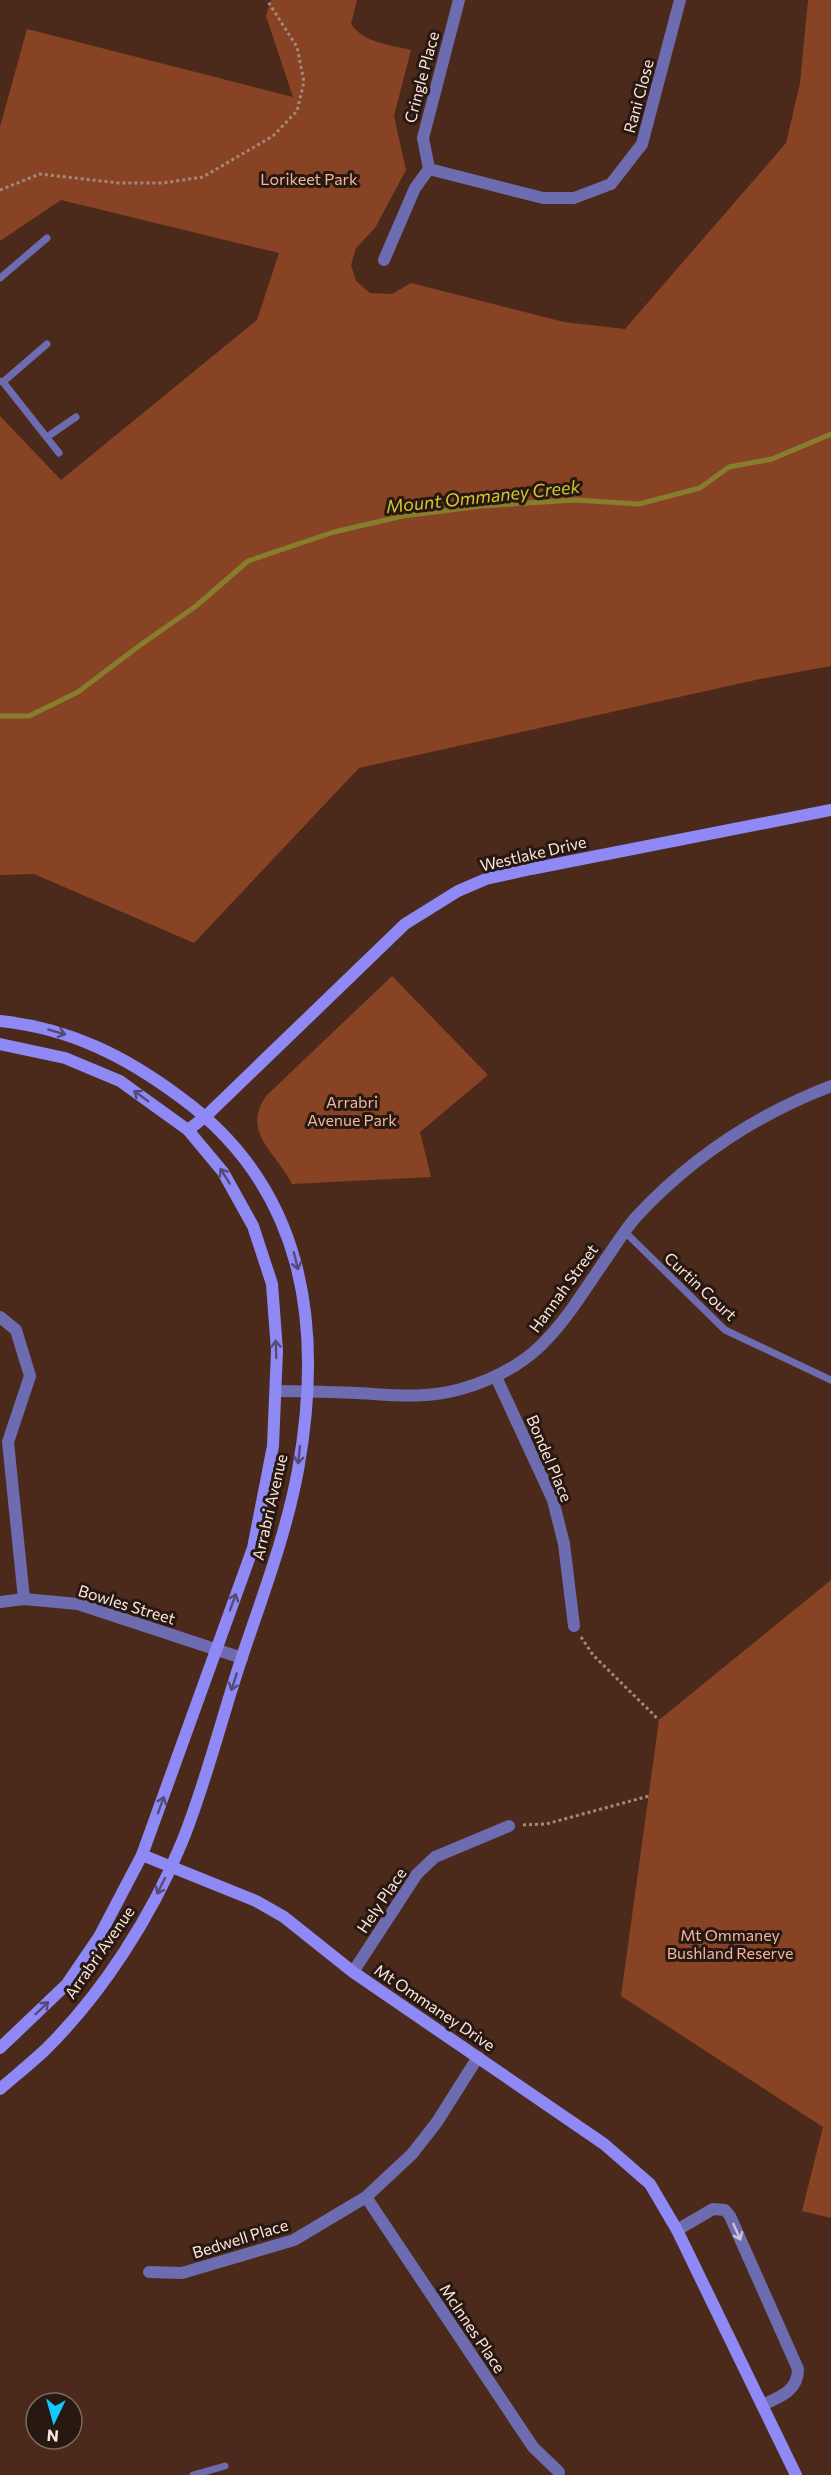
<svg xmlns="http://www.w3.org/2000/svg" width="831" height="2475" font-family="Commissioner,sans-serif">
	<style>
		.green { fill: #884324 }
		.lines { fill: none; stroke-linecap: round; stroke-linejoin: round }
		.stream { stroke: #867e2d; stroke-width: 5 }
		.path { stroke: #a5887c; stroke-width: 3; stroke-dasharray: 3 3; stroke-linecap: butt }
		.lane { stroke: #6e6cb0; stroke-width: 7 }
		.street { stroke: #6e6cb0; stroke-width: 12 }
		.secondary { stroke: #8f89f6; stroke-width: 12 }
		.oneway { stroke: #564b78 }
		.oneway2 { stroke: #d2c1cf }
		.labels { text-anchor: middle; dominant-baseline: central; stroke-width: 6; stroke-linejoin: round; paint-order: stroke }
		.street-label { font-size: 16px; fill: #fde6dc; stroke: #271811 }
		.park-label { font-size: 16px; fill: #f3b59c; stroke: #271811 }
		.water-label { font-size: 18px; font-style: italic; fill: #d4c62e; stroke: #271811 }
	</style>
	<rect width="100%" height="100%" fill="#4c2a1b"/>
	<!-- green -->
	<g class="green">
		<path d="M271,0H357L351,24C364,43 390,45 411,50L394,116L406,170L375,228L356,248L351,265L356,281L370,293L392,294L411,283L564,322L625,329L786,143L800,83L808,0H831V666L760,679L359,768L194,943L34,874L0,875V416L61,480L257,320L279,253L61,200L0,241V127L27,29L293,97L266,16Z"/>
		<path d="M392,976L488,1075L420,1132L431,1177L292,1184C276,1151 241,1133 266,1096Z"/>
		<path d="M831,1580V2218L802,2211L823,2127L621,1996L659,1720Z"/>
	</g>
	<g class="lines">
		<!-- stream -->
		<path class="stream" d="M0,716H29L78,692L139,646L196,606L248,561L334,532L403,516L481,506L575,500L639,504L700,488L729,467L772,459L831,434"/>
		<!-- path -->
		<g class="path">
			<path d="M0,190L40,174L119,183H163L203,177L273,136L297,111L304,82L297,47L267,0"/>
			<path d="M581,1637L593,1655L659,1720"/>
			<path d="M523,1825L546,1824L649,1796"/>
		</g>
		<!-- lane -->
		<g class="lane">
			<path d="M0,278L47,238"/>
			<path d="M0,381L3,382L47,344"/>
			<path d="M3,382L59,453"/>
			<path d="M47,437L76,417"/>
			<path d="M625,1232L725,1330L831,1380"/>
			<path d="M193,2475L225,2466"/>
		</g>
		<!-- street -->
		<g class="street">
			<path d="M429,169L543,198H574L611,184L642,144L680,0"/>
			<path d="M384,260L415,188L429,169L423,138L459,0"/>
			<path d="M0,1317L16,1330L30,1376L8,1442L24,1599"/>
			<path d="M496,1377L553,1500L564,1544L574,1626"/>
			<path d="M277,1391C304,1391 331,1392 358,1393C394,1395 426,1399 461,1389C542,1366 563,1321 608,1256C617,1243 626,1228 637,1216C691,1158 758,1114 831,1086"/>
			<path d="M0,1602L24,1599L78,1604L242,1658"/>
			<path d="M353,1972L417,1874L435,1857L509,1826"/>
			<path d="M366,2197L533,2447L559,2472"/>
			<path d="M677,2230L713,2209L725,2210L730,2216L798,2369C798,2391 780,2397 762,2405"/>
			<path d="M149,2272L182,2273L294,2240L366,2197L412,2154L437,2122L478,2057"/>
		</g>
		<!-- secondary -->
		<g class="secondary">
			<path d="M0,1021C69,1028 125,1056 180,1097C305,1188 324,1325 298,1470C286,1535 262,1597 241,1660C221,1720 206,1783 182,1842C152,1916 102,1994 45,2050C30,2064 15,2076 0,2089"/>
			<path d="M0,1044L65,1058L120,1081L188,1130L223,1172L253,1226L272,1284L277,1351L273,1446L253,1548L142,1855L99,1937L67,1984L0,2048"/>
			<path d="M188,1130L206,1116L405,924L458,891L486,879L531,869L831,810"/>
			<path d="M142,1855L256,1901L284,1917L353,1972L604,2144L650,2184L677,2230L796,2475"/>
		</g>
	</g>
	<!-- one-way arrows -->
	<defs><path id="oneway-shaft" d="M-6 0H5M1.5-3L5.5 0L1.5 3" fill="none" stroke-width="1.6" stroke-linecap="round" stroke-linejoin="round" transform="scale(1.5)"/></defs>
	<g class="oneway">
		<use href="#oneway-shaft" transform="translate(57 1032) rotate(16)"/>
		<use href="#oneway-shaft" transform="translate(141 1096) rotate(-144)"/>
		<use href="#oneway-shaft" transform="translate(225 1176) rotate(-122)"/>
		<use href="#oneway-shaft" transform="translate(296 1261) rotate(76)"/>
		<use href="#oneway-shaft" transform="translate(276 1349) rotate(-92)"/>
		<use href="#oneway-shaft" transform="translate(299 1455) rotate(96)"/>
		<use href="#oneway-shaft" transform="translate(233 1602) rotate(-70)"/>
		<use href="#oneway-shaft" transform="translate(234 1682) rotate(108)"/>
		<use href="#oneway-shaft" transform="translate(161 1805) rotate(-70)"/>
		<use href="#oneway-shaft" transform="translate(161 1886) rotate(116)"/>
		<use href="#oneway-shaft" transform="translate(42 2008) rotate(-44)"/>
	</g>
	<use class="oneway2" href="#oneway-shaft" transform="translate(737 2232) rotate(66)"/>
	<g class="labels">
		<!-- street labels -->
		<g class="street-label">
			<text transform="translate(421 77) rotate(-75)">Cringle Place</text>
			<text transform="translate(638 96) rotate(-75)">Rani Close</text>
			<text transform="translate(533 853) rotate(-13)">Westlake Drive</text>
			<text transform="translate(701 1286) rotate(43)">Curtin Court</text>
			<text transform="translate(563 1288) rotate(-54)">Hannah Street</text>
			<text transform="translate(550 1458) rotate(67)">Bondel Place</text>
			<text transform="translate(269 1507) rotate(-77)">Arrabri Avenue</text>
			<text transform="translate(127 1604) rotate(17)">Bowles Street</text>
			<text transform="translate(381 1900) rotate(-56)">Hely Place</text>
			<text transform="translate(99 1952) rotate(-55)">Arrabri Avenue</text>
			<text transform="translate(435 2007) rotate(34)">Mt Ommaney Drive</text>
			<text transform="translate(240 2238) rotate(-17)">Bedwell Place</text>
			<text transform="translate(473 2328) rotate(56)">McInnes Place</text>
		</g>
		<!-- park labels -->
		<g class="park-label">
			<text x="309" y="178">Lorikeet Park</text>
			<text x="352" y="1101">Arrabri<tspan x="352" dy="18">Avenue Park</tspan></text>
			<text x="730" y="1934">Mt Ommaney<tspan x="730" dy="18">Bushland Reserve</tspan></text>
		</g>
		<!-- water labels -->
		<g class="water-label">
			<text transform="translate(483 496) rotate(-6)">Mount Ommaney Creek</text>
		</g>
	</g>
	<!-- north arrow -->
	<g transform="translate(54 2421) rotate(185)"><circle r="28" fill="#271811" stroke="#7d6a62" stroke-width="1.5"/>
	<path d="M0-4.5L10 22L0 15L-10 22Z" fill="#14cafb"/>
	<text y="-9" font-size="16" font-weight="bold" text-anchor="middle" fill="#fde6dc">N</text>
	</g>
</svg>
